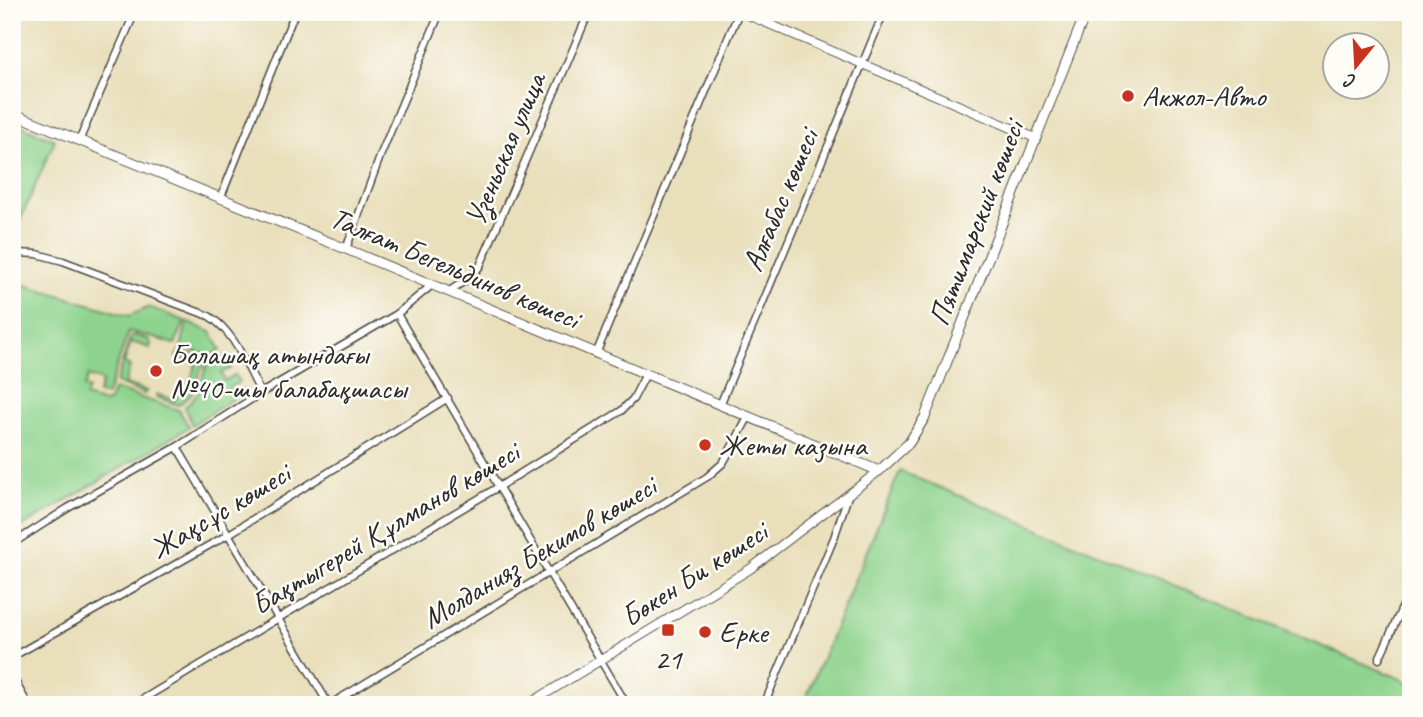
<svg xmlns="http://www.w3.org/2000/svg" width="1423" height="717" viewBox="0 0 1423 717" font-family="Caveat,sans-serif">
<rect width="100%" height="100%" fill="#fdfcf7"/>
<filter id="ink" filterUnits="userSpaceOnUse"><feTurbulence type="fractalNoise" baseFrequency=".0143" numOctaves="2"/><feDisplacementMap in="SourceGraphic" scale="14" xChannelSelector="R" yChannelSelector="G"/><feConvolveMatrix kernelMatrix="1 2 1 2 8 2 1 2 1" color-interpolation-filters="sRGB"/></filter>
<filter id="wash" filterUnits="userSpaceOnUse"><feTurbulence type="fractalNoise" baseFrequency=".00686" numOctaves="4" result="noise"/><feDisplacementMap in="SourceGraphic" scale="28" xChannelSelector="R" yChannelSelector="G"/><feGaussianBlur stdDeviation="1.57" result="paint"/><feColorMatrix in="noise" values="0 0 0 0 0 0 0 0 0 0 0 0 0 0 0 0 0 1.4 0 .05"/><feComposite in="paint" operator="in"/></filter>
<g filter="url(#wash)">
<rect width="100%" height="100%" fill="#e9dfbb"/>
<g fill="#8ed38d" stroke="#5c7f5c" stroke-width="2">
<polygon points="12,122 55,140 12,239"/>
<polygon points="12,274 15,282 129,316 149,307 185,321 175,344 129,331 107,395 98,394 102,381 88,376 84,387 88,389 85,397 105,403 109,401 114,389 179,410 189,427 12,533"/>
<polygon points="187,322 211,332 221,350 214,354 218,361 225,357 231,368 221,373 225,381 235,375 239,382 229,388 233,395 243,389 245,391 192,425 185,407 198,393 209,356 181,347"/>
<polygon points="134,335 149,340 151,343 150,348 131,342 124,363 130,366 125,384 147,391 144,394 116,383 131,336"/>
<polygon points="179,351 202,357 204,361 193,392 179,405 156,397 156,394 175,400 180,384 188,387 196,364 176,357"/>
<polygon points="900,471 1411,683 1411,705 803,705"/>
</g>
</g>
<g filter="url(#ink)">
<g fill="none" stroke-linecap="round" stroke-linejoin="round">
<defs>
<g id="minor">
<polyline points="79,141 135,12"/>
<polyline points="221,197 295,12"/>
<polyline points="346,249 381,154 440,12"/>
<path d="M16,253L37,254L63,261L209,316C236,333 246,366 261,393"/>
<polyline points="448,292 472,276 480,266 589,12"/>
<polyline points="397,314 627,705"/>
<polyline points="596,354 739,12"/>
<polyline points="720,405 884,12"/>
<polyline points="177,447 329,705"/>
<polyline points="12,544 68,508 177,447 261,393 397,314 432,285"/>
<polyline points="12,657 229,534 448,398"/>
<polyline points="1379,659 1411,588"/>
<polyline points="12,676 28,705"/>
<polyline points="133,705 500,486 621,411 633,399 646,374"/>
<polyline points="329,705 707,477 723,463 749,416"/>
<polyline points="764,705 834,538 848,496"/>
</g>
<g id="tertiary">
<polyline points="741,12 1035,138"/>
<polyline points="527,705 750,569 879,471"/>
</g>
<polyline id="secondary" points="12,113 346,249 879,471 909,443 925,417 1086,12"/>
</defs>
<use href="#minor" stroke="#484641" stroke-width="9"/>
<use href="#tertiary" stroke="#484641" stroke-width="10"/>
<use href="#secondary" stroke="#484641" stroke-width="11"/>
<use href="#minor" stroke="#fff" stroke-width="6"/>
<use href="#tertiary" stroke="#fff" stroke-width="8"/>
<use href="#secondary" stroke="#fff" stroke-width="9"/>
</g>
</g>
<g fill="#c8321e" stroke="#fdfcf7" stroke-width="2.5">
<circle cx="1128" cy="96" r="7"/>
<circle cx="156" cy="371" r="7"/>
<circle cx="705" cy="445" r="7"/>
<rect x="661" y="623" width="14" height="14" rx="3.5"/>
<circle cx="705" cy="632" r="7"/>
</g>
<g text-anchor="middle" stroke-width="5" stroke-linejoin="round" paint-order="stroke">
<g font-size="30" fill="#2b2b2b" stroke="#fdfcf7" text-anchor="start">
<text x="1142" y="106">Акжол-Авто</text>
<text x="170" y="364">Болашақ атындағы<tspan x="170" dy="34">№40-шы балабақшасы</tspan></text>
<text x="719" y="455">Жеты казына</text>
<text x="719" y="642">Ерке</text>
<text x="668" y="669" text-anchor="middle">21</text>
</g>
<g font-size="30" fill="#2b2b2b" stroke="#fdfcf7">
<text transform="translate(505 149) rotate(-67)" y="10">Узеньская улица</text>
<text transform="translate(780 200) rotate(-67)" y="10">Алғабас көшесі</text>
<text transform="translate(976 223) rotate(-69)" y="10">Пятимарский көшесі</text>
<text transform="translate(455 268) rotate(23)" y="10">Талғат Бегельдинов көшесі</text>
<text transform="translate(220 511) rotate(-31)" y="10">Жақсұс көшесі</text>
<text transform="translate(385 528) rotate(-31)" y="10">Бақтыгерей Құлманов көшесі</text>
<text transform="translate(539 552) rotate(-31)" y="10">Молданияз Бекимов көшесі</text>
<text transform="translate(694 574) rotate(-33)" y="10">Бөкен Би көшесі</text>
</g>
</g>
<rect width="1423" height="717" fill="none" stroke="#fdfcf7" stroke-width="42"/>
<g transform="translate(1356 66) rotate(198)"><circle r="33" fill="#fdfcf7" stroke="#a9a8a5" stroke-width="2"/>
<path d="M0-5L12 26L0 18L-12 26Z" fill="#c8321e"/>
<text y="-10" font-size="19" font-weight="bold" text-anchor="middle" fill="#2b2b2b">С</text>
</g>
</svg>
